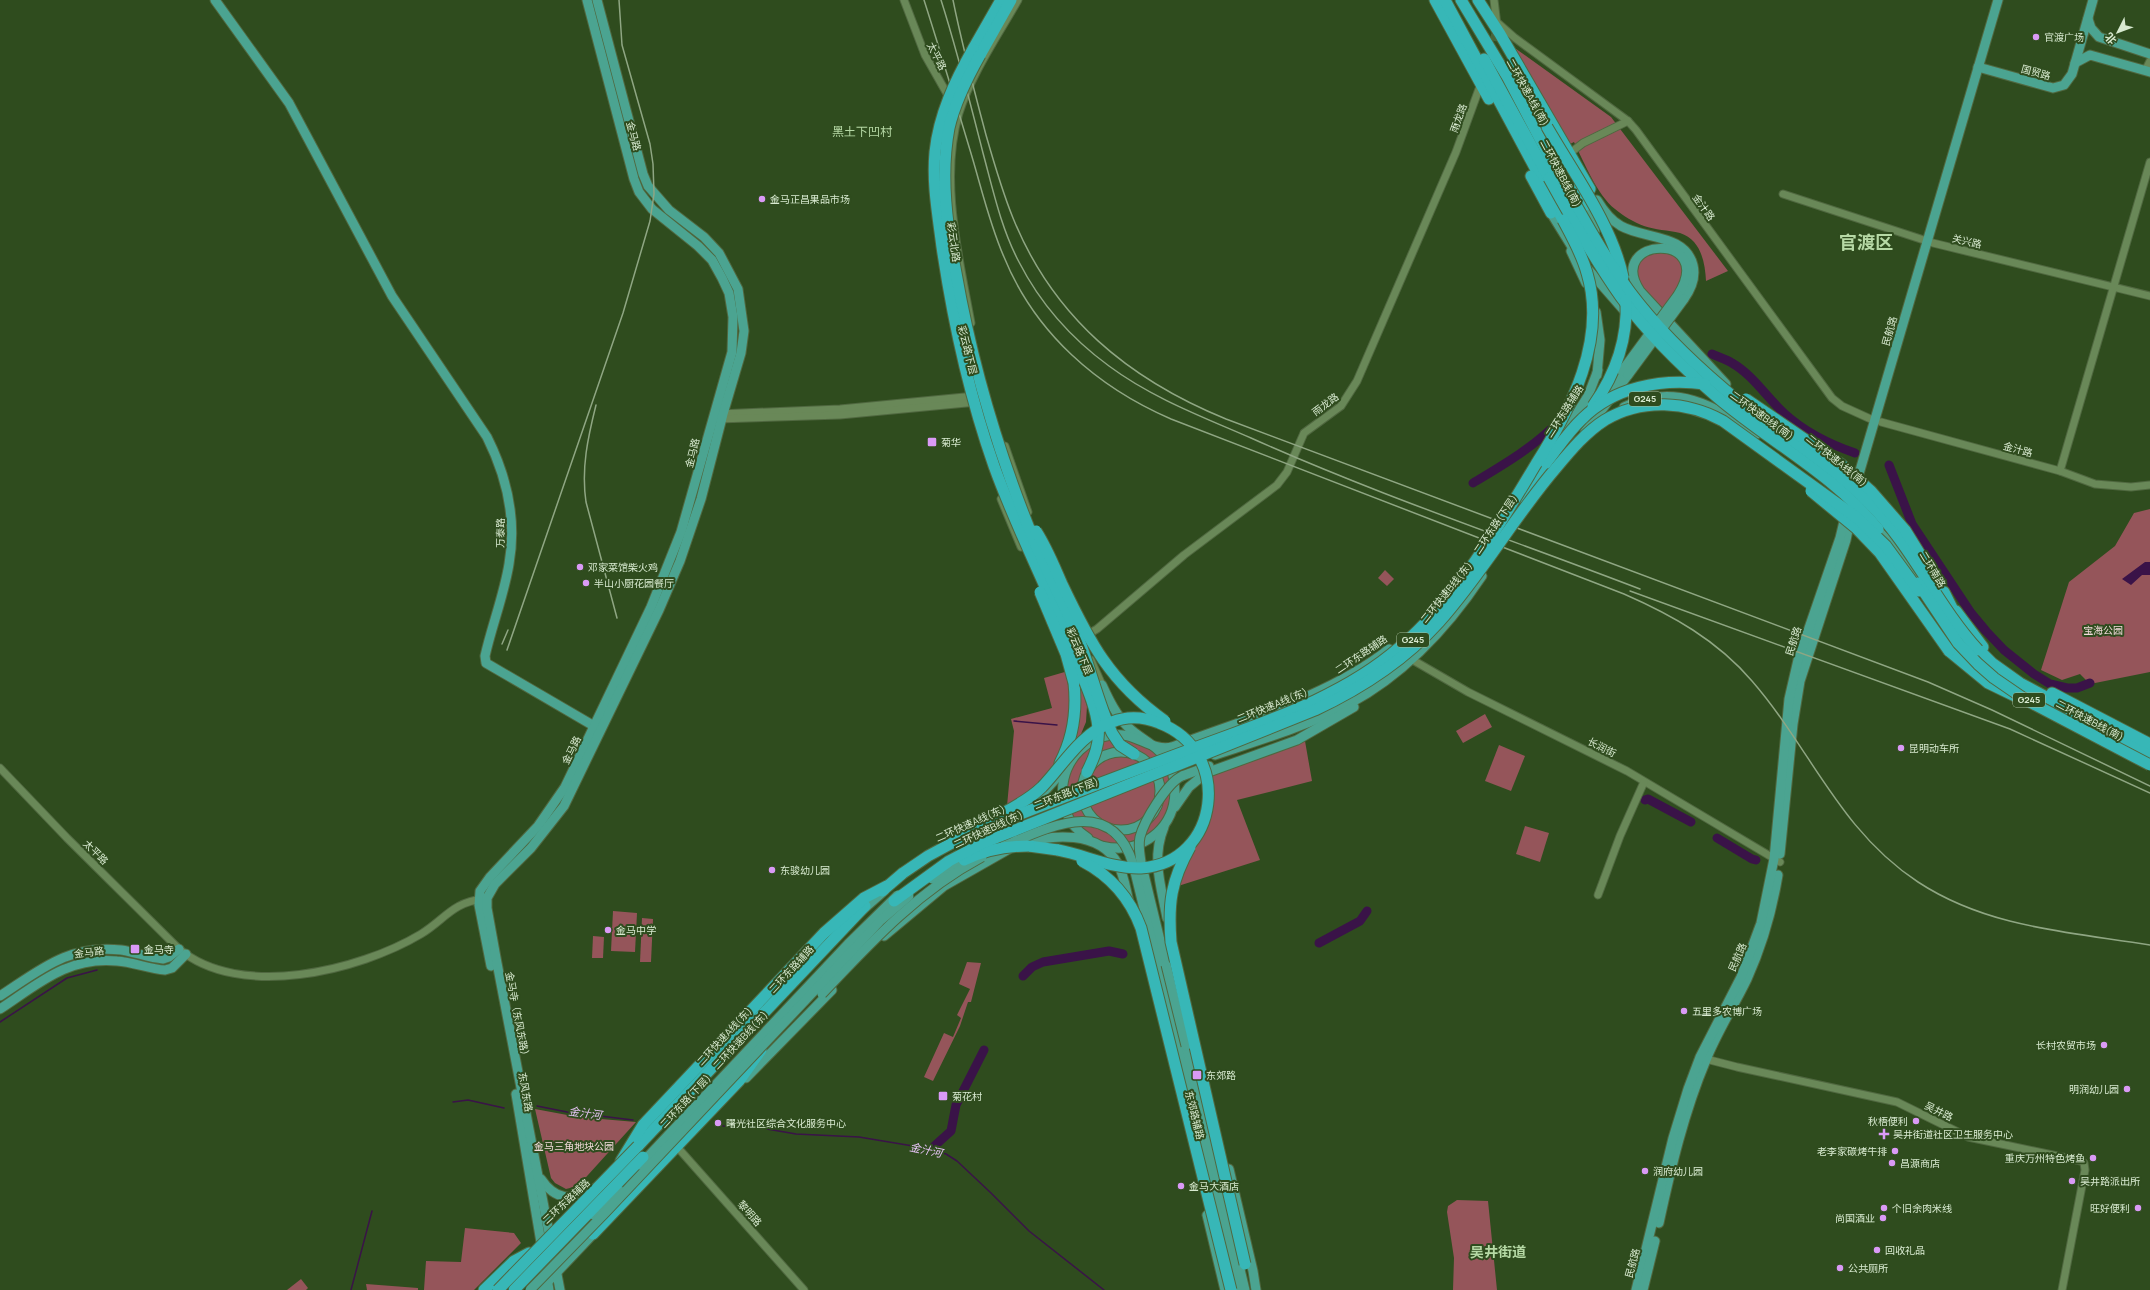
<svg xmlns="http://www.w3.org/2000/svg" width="2150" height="1290" viewBox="0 0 2150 1290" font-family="Manrope,'Noto Sans SC',sans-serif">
<rect width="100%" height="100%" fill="#2f4c1e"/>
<g fill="#95555a">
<path d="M1512,46L1611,117L1728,271L1706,281C1705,262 1701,240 1680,233C1668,230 1655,230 1644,226C1634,222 1623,216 1615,209C1597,195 1584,162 1574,142L1568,145Z"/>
<path d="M1665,251C1669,254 1676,256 1679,260C1690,276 1673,296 1663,308L1644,291L1637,276L1639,263L1644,256Z"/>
<polygon points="2150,509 2150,672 2090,684 2080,674 2062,680 2041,670 2069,582 2115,546 2134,513"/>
<polygon points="1385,570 1394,579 1387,586 1378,578"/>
<polygon points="1075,669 1087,706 1086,722 1076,746 1054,778 1007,806 1014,731 1011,719 1052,708 1044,678"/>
<polygon points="1485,714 1492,727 1463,743 1456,731"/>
<circle cx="1119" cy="792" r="53"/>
<polygon points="1305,741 1312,781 1237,800 1260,860 1175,887 1209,809 1212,776"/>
<polygon points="1499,745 1525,756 1511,791 1485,781"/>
<polygon points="1525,826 1549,833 1540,862 1516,854"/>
<polygon points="613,911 637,913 635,952 611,951"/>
<polygon points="642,918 653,919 651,962 640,962"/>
<polygon points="593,936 604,937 603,958 592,958"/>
<polygon points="967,962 981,963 971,1002 968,1002 960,1026 933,1081 924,1077 944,1033 953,1037 961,1018 957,1015 970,989 959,984"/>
<polygon points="535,1109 578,1117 636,1122 578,1186 566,1189 555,1183 551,1178"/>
<polygon points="1457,1200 1488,1201 1497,1290 1453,1290 1454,1258 1447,1212 1448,1206"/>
<polygon points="465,1228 514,1233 521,1243 474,1290 424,1290 426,1261 461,1262"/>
<polygon points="301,1279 308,1288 306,1290 287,1290"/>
<polygon points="366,1284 418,1288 418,1290 367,1290"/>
</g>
<polygon fill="#3a1348" points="2145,562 2150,562 2150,575 2142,575 2131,585 2122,579"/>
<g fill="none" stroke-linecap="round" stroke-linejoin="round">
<g stroke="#3a1348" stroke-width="1.5">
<polyline points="1014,721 1057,725"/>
<polyline points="0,1022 67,978 97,970"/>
<polyline points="453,1102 468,1100 504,1108"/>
<polyline points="537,1106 567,1112 633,1120"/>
<polyline points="723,1126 767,1129 796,1134 859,1137 931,1149 946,1154 957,1161 991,1193 1029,1231 1104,1290"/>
<polyline points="351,1290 372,1211"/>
</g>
<g stroke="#3a1348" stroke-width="9">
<path d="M1712,354C1718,357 1726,359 1732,363C1753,375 1767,398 1785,414C1806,433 1829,444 1855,453"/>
<polyline points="1889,465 1912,524 1971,613 1986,631 2004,650 2034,674 2050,684 2067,688 2077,688 2090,683"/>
<path d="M1473,483C1503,465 1534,447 1558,422"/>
<polyline points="1645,800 1648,799 1691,822"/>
<polyline points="1717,838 1752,859 1756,860"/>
<polyline points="1319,943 1360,921 1367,911"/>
<polyline points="1023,976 1032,967 1043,962 1109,951 1123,954"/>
<polyline points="931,1149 951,1131 956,1105 984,1050"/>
</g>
<polyline stroke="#486439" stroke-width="7" stroke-dasharray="7 3.5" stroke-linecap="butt" points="1491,51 1496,28"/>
<defs>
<g id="minor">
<polyline points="904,0 925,55 950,99"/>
<polyline points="1494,0 1497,25"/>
<polyline points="1498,23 1515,38 1628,121 1636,130 1832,398 1842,406 1875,421"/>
<polyline points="2150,61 2147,67 2150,71"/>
<polyline points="1574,150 1583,143 1628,121"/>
<polyline points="1783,194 1933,243 2150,296"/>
<path d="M971,323C959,257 939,179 959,113C972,73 997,37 1018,0"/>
<polyline points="718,414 840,409 975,396"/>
<polyline points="718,419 840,415 977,402"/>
<polyline points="1881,422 2060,471 2095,484 2131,487 2150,485"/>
<polyline points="1005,446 1028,512"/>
<polyline points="2060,471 2150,162"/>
<polyline points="1001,499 1021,547"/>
<polyline points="1085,636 1097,629 1184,555 1277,485 1287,472 1304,433 1341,406 1357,381 1456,152 1479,89"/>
<polyline points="1411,659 1468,692 1627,771 1780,862"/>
<polyline points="1091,660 1102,685"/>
<path d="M0,768L67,838L179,949C240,1000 359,971 421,934C444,920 453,902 483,899"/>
<polyline points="1598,895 1620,836 1644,782"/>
<polyline points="1702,1058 1737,1067 1897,1102 1968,1137 2081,1161 2084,1163 2085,1170 2062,1290"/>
<polyline points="679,1149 804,1290"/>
</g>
<g id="major">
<path d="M215,0L289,103L392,296L487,437C507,477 517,519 509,564C504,595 492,625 485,656L486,663L594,726"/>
<polyline points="2088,19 2091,28 2099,37 2150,54"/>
<polyline points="2075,63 2090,55 2150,72"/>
<polyline points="1978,67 2053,88 2064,85 2072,74 2093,0"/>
<path d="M1597,200C1603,210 1610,220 1621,226C1644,239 1685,234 1693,265C1696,277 1691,289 1684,299"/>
<polyline points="1586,205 1595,231"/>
<polyline points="1551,213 1577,255"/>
<polyline points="1571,251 1586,283"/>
<polyline points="1586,267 1628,315"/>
<path d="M1678,295C1718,231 1604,236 1640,291L1726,384"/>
<polyline points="1596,312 1600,340 1597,375"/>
<polyline points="1607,390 1622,371"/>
<path d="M1624,407C1675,382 1714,406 1757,434"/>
<polyline points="1567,429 1588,396 1598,370"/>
<polyline points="1585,432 1628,375"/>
<polyline points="1856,484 1998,0"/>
<polyline points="1874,526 1891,544 1920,584"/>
<path d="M1102,685C1109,700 1116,715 1128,727C1137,736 1150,742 1159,751C1181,774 1180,812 1157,833C1141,847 1122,851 1102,846"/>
<circle cx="1121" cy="791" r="39"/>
<path d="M1215,755C1260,740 1307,726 1349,704C1403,675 1448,627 1482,576"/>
<polyline points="1182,776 1209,766"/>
<polyline points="1041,795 1063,771"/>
<polyline points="1175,807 1189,787 1206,773 1297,740 1354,707"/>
<path d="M1164,827C1151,858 1161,886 1167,918"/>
<path d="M1088,838C1044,811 1060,742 1111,735C1135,731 1151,752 1172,747C1245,719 1326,698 1389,649"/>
<path d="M1021,844C1052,834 1099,830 1118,864C1124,875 1126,890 1129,902"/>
<polyline points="1780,854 1793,724 1800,681 1846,540 1850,520"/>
<polyline points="1141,862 1166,965 1173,968"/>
<polyline points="1133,864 1238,1290"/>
<polyline points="860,912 885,890"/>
<polyline points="884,936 944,886 1009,849"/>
<polyline points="491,966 479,905 480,891 490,877 538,826 565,787 651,607 681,532 732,352 733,317 729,293 722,278 712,260 698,246 652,209 639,192 634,179 587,0"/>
<path d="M0,996C40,970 69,944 121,950C135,952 149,958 163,959L169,957L179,949"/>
<path d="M0,1009C38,984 68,956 117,961C133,962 149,969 165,970L172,968L186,954"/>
<polyline points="1187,1039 1186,1046 1245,1290"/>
<polyline points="746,1078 832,990"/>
<polyline points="516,1094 549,1290"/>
<polyline points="1229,1169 1253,1271 1256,1290"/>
<path d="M541,1179C555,1200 571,1201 593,1189"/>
<polyline points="1207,1215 1225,1290"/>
<path d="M1659,1223C1671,1168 1684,1112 1706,1060C1717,1032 1734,1006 1747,979C1762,946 1772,911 1778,875"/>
<polyline points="540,1290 597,1230"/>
<polyline points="560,1290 497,963 487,908 487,898 495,884 531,848 564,806 659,610 680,561 701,499 723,414 741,353 744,331 738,289 719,253 704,237 669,210 648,186 643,174 597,0"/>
<polyline points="1636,1290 1673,1138 1688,1089 1700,1057 1741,977 1761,923 1774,859 1789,699 1798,660 1840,538 1846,513"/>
<polyline points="1643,1290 1655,1241"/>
</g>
<g id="highway">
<polyline points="1435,0 1489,99"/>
<polyline points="1445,0 1563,220"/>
<polyline points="1461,0 1508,78 1558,173"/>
<polyline points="1478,0 1500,34 1590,189"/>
<polyline points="973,49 1001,0"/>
<polyline points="980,55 1011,0"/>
<polyline points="1484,59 1549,178"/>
<polyline points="1531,176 1551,213"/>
<polyline points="1579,185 1586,205"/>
<polyline points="1520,497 1546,463"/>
<polyline points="1944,592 1958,620"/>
<polyline points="1956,611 1983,647"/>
<polyline points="1972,643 1992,663 2020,683 2150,753"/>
<polyline points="1949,651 1988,683 2021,699"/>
<polyline points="2052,693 2150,744"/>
<path d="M1060,763C1073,738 1077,711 1074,683"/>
<polyline points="1029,846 1058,850"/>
<polyline points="882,891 903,873"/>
<polyline points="638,1146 865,906"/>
<polyline points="621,1161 643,1125 824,933 864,898 887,886"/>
<polyline points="593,1234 739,1081 761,1050"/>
<polyline points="484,1290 514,1261 529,1253"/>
</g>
</defs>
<use href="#minor" stroke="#506840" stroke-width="9"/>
<use href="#major" stroke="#506840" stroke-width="11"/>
<use href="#highway" stroke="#506840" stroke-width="13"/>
<use href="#minor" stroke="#698858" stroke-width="7"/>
<use href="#major" stroke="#4ba491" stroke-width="9"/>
<use href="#highway" stroke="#37b7b7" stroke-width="11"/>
<g stroke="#8fa683" stroke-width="1.5">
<path d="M924,0C940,50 955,100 970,150C981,186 989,223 1004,257C1035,333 1097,387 1171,419L1624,594C1672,615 1717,640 1752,681C1811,749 1839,830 1918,882C1988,928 2070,932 2150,945"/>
<path d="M941,0C957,50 970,102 983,153C993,190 1001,228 1019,262C1040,303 1072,339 1109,366C1152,398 1203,417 1251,438C1378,495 1510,539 1640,589"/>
<path d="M953,0C962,45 974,90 986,135C994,163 1002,191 1013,218C1053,317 1128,379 1226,419L1928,682L1992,710L2150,786"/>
<path d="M596,405C588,437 581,468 586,502L617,618"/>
<polyline points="1630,591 2010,729 2150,793"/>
<polyline points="502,644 508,630"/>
<polyline points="507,650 623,313 650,221 654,194 653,164 650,144 622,45 619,0"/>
</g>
<defs>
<g id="major-bridge">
<polyline points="1622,371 1678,295"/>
<polyline points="1628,375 1684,299"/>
<path d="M1004,846C1051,826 1112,795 1133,864"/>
<path d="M1141,862C1140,854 1138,846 1140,837C1144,821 1167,783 1182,776"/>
<polyline points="932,879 969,857"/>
<polyline points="1166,965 1186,1046"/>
<path d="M822,994C871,942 918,891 982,857"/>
<polyline points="640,1165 848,944 898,895"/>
<polyline points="594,1215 619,1190"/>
<polyline points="530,1290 605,1213 848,955 881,920 909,896"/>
</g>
<g id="highway-bridge">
<path d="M973,49C955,81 939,114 935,152C932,184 938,215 942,247C953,321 969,395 994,466C1018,533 1052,596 1077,663C1085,683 1096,706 1098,728C1100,744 1094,758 1087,772"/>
<path d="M980,55C967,78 955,102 949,128C940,176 947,226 956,273C972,364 998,452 1033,538C1046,570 1062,600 1076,632C1090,665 1097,701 1112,733L1120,745L1134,754"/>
<path d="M1547,127C1574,174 1612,225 1623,277"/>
<path d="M1558,173C1581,214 1603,255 1630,292C1657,328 1690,360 1724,389C1771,429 1825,459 1869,503C1912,546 1937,605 1978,650"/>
<path d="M1549,178C1571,218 1594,259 1621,297C1648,334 1682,367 1717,397C1770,442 1833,474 1878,529"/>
<polyline points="1746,399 1841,464 1871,491 1905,530 1939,585"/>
<path d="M1593,406C1615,375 1628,339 1626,300"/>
<path d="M1546,463C1558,448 1568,432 1582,419C1614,387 1661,378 1705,384"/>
<polyline points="1811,491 1856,528 1880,553 1949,651"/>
<path d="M1036,531C1047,548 1054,566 1062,584C1090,643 1110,682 1165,721"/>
<polyline points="1918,583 1958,643 1978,664 1994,678 2026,700 2150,765"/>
<polyline points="1040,592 1066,654 1074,683"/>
<path d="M996,817C1012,808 1029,800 1042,787C1064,764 1080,734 1112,722C1127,716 1144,717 1159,723C1234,751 1220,863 1141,868C1112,869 1085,855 1058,850"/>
<path d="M1190,847C1171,881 1168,903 1171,942L1245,1264"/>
<path d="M964,860C985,850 1007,846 1029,846"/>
<path d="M1082,861C1111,876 1130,898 1141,928L1231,1290"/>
<path d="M903,873L928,856L965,836C1042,805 1119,776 1197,747C1267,721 1343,697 1400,647C1458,597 1497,529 1536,464C1571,409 1607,340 1587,273C1582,254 1572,237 1563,220"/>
<path d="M894,901L949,861L983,843L1315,710C1362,688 1404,661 1439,622C1482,574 1514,517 1556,468C1571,450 1586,432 1605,420C1642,398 1687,401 1723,421L1856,517L1886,546L1919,591"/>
<polyline points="498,1290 638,1146"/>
<polyline points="514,1290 643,1157"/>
</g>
</defs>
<use href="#major-bridge" stroke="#506840" stroke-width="11" stroke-linecap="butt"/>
<use href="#highway-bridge" stroke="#506840" stroke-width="13" stroke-linecap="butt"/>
<use href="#major-bridge" stroke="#4ba491" stroke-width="9"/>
<use href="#highway-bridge" stroke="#37b7b7" stroke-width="11"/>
</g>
<g fill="#da9af6" stroke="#2f4c1e" stroke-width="1.5">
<circle cx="2036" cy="37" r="4"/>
<circle cx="762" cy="199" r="4"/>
<rect x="927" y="437" width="10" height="10" rx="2"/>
<circle cx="580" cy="567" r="4"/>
<circle cx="586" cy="583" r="4"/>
<circle cx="1901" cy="748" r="4"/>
<circle cx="772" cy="870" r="4"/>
<circle cx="608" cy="930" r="4"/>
<rect x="130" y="944" width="10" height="10" rx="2"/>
<circle cx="1684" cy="1011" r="4"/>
<circle cx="2104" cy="1045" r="4"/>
<rect x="1192" y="1070" width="10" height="10" rx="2"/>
<circle cx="2127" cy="1089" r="4"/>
<rect x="938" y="1091" width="10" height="10" rx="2"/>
<circle cx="1916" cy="1121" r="4"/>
<circle cx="718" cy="1123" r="4"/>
<path d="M1882 1128h4v4h4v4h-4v4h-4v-4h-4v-4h4z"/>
<circle cx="1895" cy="1151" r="4"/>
<circle cx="2093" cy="1158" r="4"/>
<circle cx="1892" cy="1163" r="4"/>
<circle cx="1645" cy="1171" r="4"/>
<circle cx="2072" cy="1181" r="4"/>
<circle cx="1181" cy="1186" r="4"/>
<circle cx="1884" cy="1208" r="4"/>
<circle cx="2138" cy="1208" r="4"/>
<circle cx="1883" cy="1218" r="4"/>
<circle cx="1877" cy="1250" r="4"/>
<circle cx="1840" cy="1268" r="4"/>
</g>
<g text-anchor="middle" stroke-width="4" stroke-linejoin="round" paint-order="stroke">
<g fill="#2f4c1e" stroke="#a5bb9b" stroke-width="1">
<rect x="1629" y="392" width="32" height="14" rx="3"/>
<rect x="1397" y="633" width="32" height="14" rx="3"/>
<rect x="2013" y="693" width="32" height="14" rx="3"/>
</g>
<g font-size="9" font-weight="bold" fill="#d8ead0">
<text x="1645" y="402">G245</text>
<text x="1413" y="643">G245</text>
<text x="2029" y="703">G245</text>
</g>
<g font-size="10" fill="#d8ead0" stroke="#2f4c1e" text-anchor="start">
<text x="2044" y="41">官渡广场</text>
<text x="770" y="203">金马正昌果品市场</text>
<text x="941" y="446">菊华</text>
<text x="588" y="571">邓家菜馆柴火鸡</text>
<text x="594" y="587">半山小厨花园餐厅</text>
<text x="1909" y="752">昆明动车所</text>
<text x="780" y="874">东骏幼儿园</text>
<text x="616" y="934">金马中学</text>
<text x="144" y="953">金马寺</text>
<text x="1692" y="1015">五里多农博广场</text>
<text x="2096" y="1049" text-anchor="end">长村农贸市场</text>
<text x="1206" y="1079">东郊路</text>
<text x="2119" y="1093" text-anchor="end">明润幼儿园</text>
<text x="952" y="1100">菊花村</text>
<text x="1908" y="1125" text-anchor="end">秋梧便利</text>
<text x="726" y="1127">曙光社区综合文化服务中心</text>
<text x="1893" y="1138">吴井街道社区卫生服务中心</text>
<text x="1887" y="1155" text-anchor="end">老李家碳烤牛排</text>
<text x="2085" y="1162" text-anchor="end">重庆万州特色烤鱼</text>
<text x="1900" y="1167">昌源商店</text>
<text x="1653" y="1175">润府幼儿园</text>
<text x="2080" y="1185">吴井路派出所</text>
<text x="1189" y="1190">金马大酒店</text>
<text x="1892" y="1212">个旧余肉米线</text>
<text x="2130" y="1212" text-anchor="end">旺好便利</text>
<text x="1875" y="1222" text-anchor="end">尚国酒业</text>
<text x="1885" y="1254">回收礼品</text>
<text x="1848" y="1272">公共厕所</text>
</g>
<g font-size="10" fill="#d8ead0" stroke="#2f4c1e">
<text transform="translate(937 56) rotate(63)" y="4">太平路</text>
<text transform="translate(2036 72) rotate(15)" y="4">国贸路</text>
<text transform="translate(1528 92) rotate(61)" y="4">二环快速A线(南)</text>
<text transform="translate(1458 118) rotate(-70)" y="4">雨龙路</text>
<text transform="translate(634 136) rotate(75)" y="4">金马路</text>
<text transform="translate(1561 173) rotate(62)" y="4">二环快速B线(南)</text>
<text transform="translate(1704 207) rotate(54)" y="4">金汁路</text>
<text transform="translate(1967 241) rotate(13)" y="4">关兴路</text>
<text transform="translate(954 242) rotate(82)" y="4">彩云北路</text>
<text transform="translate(1889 331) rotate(-74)" y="4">民航路</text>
<text transform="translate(968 350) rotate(76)" y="4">彩云路下层</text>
<text transform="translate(1325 404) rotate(-37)" y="4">雨龙路</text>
<text transform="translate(1564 411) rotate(-57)" y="4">二环东路辅路</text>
<text transform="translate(1762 415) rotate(36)" y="4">二环快速B线(南)</text>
<text transform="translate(2018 449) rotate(15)" y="4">金汁路</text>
<text transform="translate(692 453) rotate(-76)" y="4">金马路</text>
<text transform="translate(1837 460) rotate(39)" y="4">二环快速A线(南)</text>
<text transform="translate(1495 524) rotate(-56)" y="4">二环东路(下层)</text>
<text transform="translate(500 533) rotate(-89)" y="4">万泰路</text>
<text transform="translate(1933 569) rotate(59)" y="4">二环南路</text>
<text transform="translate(1446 592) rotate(-51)" y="4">二环快速B线(东)</text>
<text transform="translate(1793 641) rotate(-72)" y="4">民航路</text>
<text transform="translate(1080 651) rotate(67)" y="4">彩云路下层</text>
<text transform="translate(1361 654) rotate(-34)" y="4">二环东路辅路</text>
<text transform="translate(1272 705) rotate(-22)" y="4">二环快速A线(东)</text>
<text transform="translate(2090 720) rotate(28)" y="4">二环快速B线(南)</text>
<text transform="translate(1602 747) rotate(27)" y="4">长润街</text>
<text transform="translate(571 750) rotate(-64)" y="4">金马路</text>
<text transform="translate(1066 793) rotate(-22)" y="4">二环东路(下层)</text>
<text transform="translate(970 823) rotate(-24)" y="4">二环快速A线(东)</text>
<text transform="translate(988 829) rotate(-25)" y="4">二环快速B线(东)</text>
<text transform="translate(96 852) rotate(45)" y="4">太平路</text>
<text transform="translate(89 952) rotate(-7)" y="4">金马路</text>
<text transform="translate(1737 957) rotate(-67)" y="4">民航路</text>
<text transform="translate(791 969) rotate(-47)" y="4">二环东路辅路</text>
<text transform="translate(518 1016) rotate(79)" y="4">金马寺（东风东路）</text>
<text transform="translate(724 1036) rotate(-47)" y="4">二环快速A线(东)</text>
<text transform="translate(740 1040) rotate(-47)" y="4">二环快速B线(东)</text>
<text transform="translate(526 1092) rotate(80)" y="4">东风东路</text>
<text transform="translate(685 1101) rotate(-47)" y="4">二环东路(下层)</text>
<text transform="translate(1939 1111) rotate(26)" y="4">吴井路</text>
<text transform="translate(1195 1115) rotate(76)" y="4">东郊路辅路</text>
<text transform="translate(566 1201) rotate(-43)" y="4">二环东路辅路</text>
<text transform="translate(750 1213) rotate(48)" y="4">黎明路</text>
<text transform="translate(1632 1263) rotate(-75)" y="4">民航路</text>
</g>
<g font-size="10" fill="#f2dadb" stroke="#2f4c1e">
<text x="2103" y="634">宝海公园</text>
<text x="574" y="1150">金马三角地块公园</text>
</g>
<g font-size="11" font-style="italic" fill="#e7c4f7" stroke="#2f4c1e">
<text transform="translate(585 1113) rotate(8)" y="4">金汁河</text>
<text transform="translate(926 1150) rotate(12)" y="4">金汁河</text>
</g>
<g font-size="12" fill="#b6d9a5" stroke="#2f4c1e">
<text x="862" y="136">黑土下凹村</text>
</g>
<g font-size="14" font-weight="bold" fill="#b6d9a5" stroke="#2f4c1e">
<text x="1498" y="1257">吴井街道</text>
</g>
<g font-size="18" font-weight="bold" fill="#b6d9a5" stroke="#2f4c1e">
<text x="1866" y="249">官渡区</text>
</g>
</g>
<g transform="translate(2118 32) rotate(228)" stroke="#2f4c1e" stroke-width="3" paint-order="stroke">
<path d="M0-3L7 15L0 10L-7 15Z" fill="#d8ead0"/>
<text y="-6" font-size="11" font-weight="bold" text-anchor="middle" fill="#d8ead0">北</text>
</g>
</svg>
